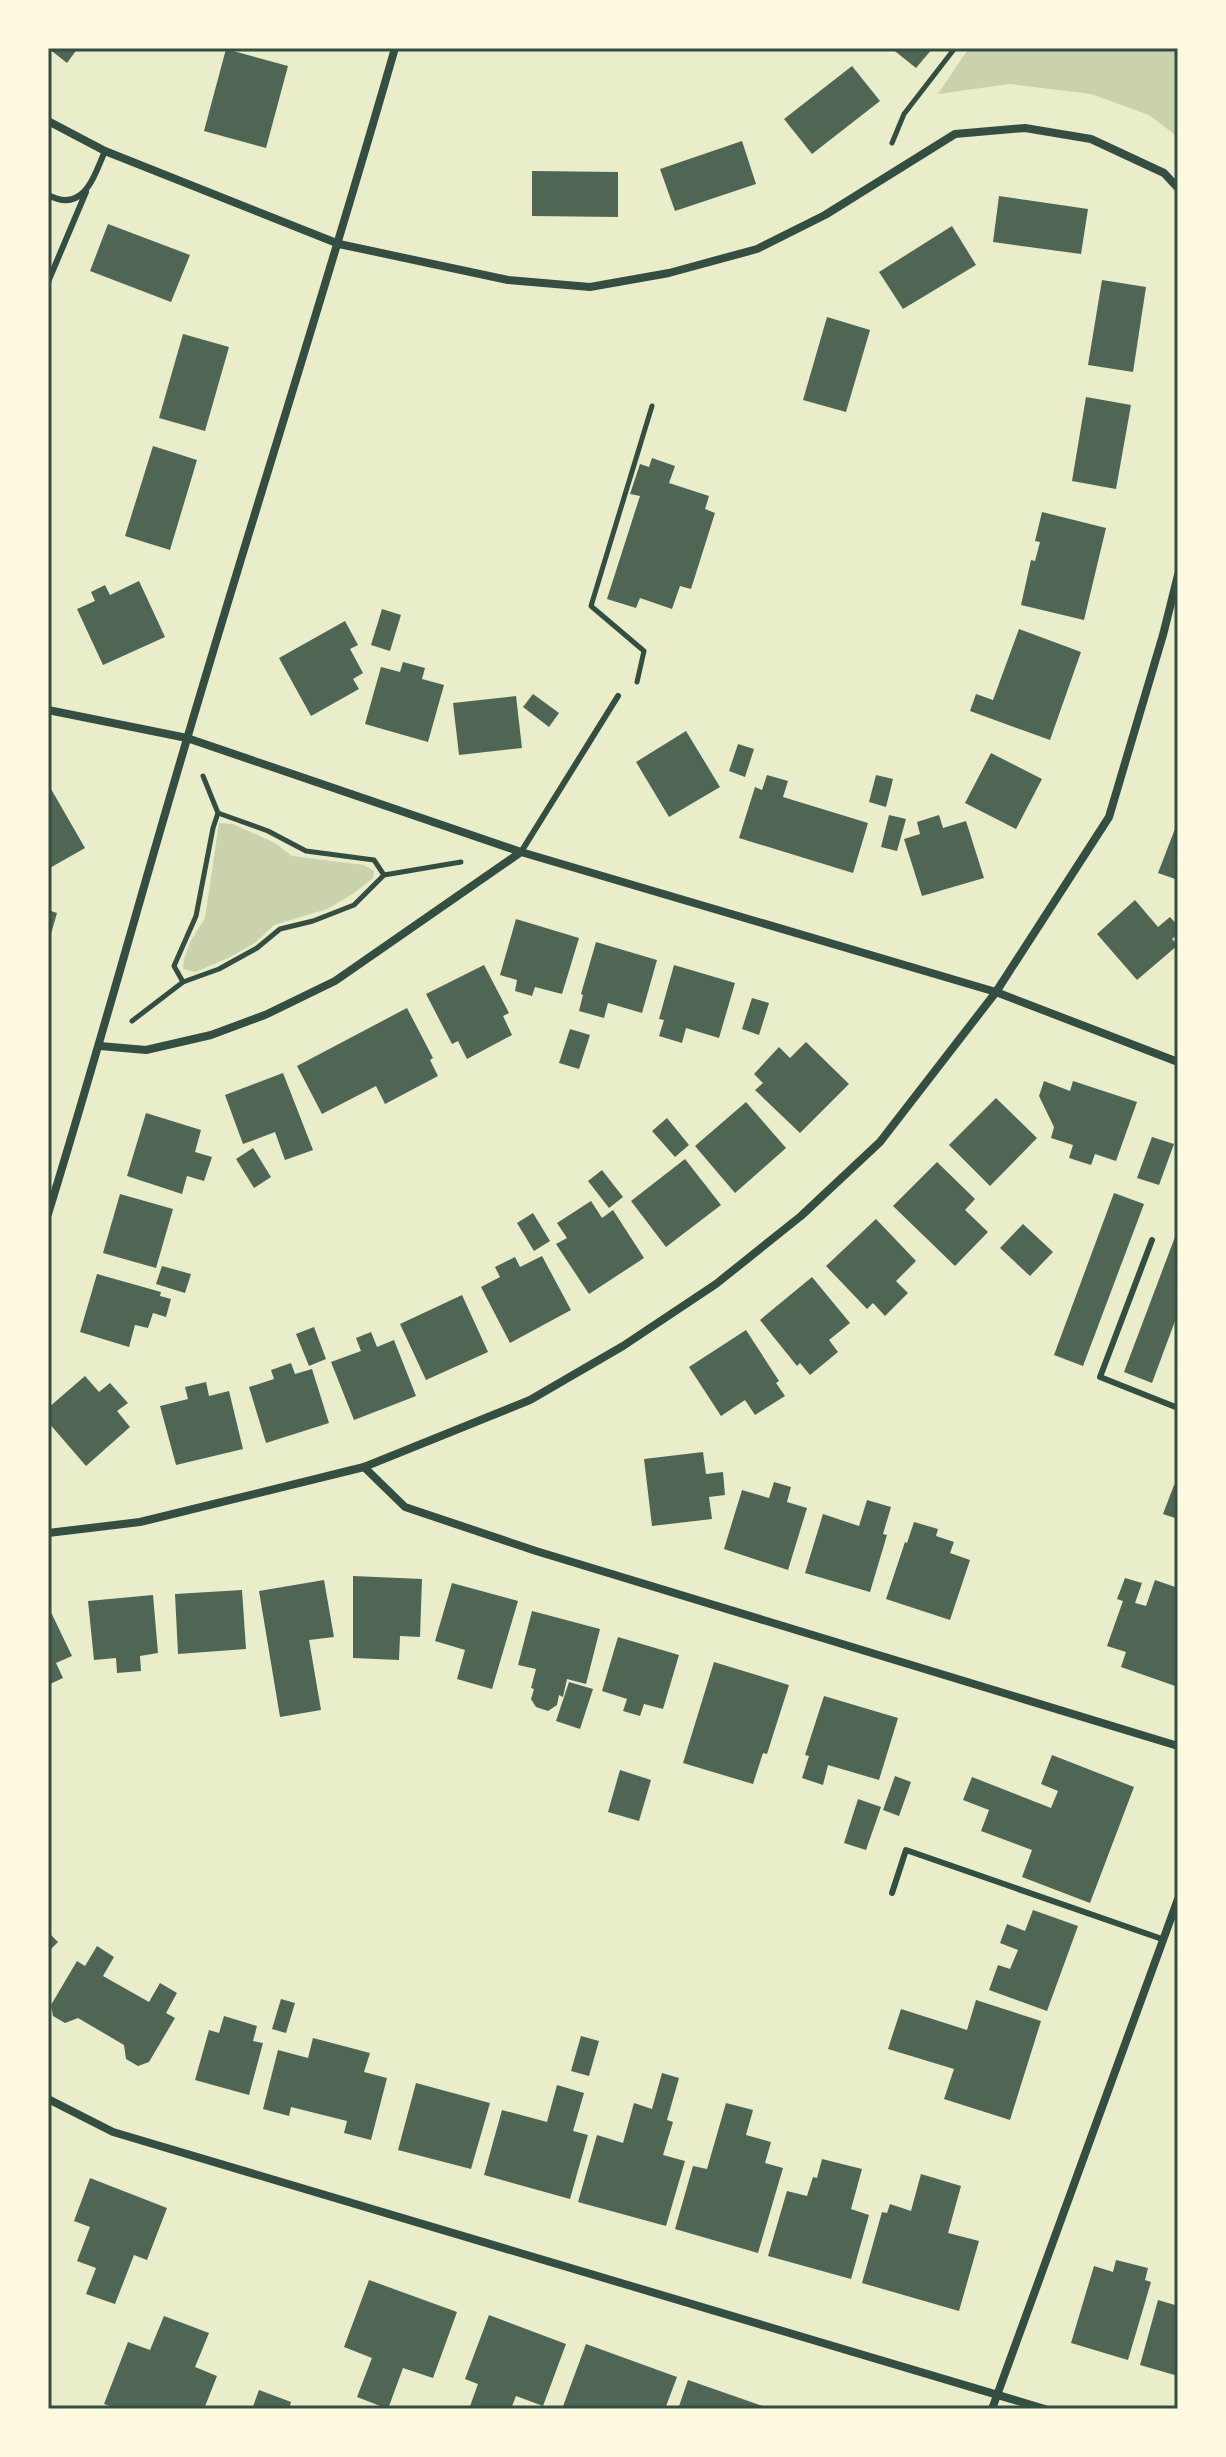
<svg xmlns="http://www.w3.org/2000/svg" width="1226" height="2457" viewBox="0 0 1226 2457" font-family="Raleway,sans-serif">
<rect width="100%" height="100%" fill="#e9edc9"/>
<g fill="#cad2ad">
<polygon points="969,48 1178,48 1178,137 1149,115 1091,94 1009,84 938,94"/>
<polygon points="219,823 233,824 275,843 292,856 364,865 374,871 373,878 354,893 327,909 274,925 255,943 228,958 195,972 183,969 184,959 191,940 205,918"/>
</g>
<g fill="#4f6655">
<polygon points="48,48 78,48 67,63"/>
<polygon points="891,48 933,48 916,68"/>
<polygon points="226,49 288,66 266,148 204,131"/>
<polygon points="852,66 880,101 812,154 784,119"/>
<polygon points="742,141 756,184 675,211 660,169"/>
<polygon points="532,171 618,172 618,217 532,216"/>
<polygon points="999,196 1088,209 1081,254 993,242"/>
<polygon points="108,224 190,255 171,302 90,271"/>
<polygon points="952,226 976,265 903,309 879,272"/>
<polygon points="1102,280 1146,287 1133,372 1088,365"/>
<polygon points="827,317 870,330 846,412 803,400"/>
<polygon points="183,334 229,347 205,431 159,418"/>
<polygon points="1086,397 1131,405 1116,489 1072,481"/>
<polygon points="153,446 197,460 170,550 125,536"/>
<polygon points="652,458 675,466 669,483 709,496 705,509 715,513 691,589 680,586 672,609 640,598 636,608 607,599 640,496 630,494 640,464 649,467"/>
<polygon points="1042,512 1106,528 1084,620 1021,605 1031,560 1035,561 1040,542 1035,541"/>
<polygon points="139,581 165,637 103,665 77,609 95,601 91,592 105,585 110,595"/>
<polygon points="382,609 401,615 390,651 371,645"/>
<polygon points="345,621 358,645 350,649 363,673 353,679 359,689 311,716 279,658"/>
<polygon points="1019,629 1081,652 1050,740 970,711 976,694 993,700"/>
<polygon points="403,662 425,668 422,679 444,685 428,742 365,724 381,667 400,672"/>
<polygon points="533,694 559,713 549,727 523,707"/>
<polygon points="516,696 522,748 459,755 453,703"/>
<polygon points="686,731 720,787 669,817 636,762"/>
<polygon points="738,744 754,749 745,777 729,771"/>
<polygon points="991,753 1042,779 1016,829 965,803"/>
<polygon points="767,775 788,781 783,797 868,823 853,873 739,838 755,787 762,790"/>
<polygon points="876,775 893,779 886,807 869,802"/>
<polygon points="51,789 85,848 48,869 48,791"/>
<polygon points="889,815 906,819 897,851 881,847"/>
<polygon points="939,815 943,828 966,821 984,878 922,896 904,839 920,834 917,822"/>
<polygon points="1178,821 1178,880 1158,873"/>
<polygon points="1135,900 1158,927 1170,917 1178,926 1178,934 1172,939 1178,945 1137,980 1097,934"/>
<polygon points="48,910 57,913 49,941 48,941"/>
<polygon points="516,919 579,938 562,994 535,987 532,996 515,991 517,980 500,975"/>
<polygon points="596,942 657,960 642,1013 608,1003 604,1018 579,1011 583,995 581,994"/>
<polygon points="484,965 509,1013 503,1016 512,1035 467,1059 458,1041 452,1044 426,994"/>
<polygon points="674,965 735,983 719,1038 686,1028 682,1043 659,1036 664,1020 659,1019"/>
<polygon points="752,998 769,1003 759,1035 742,1029"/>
<polygon points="407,1008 433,1058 430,1060 438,1076 385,1104 376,1086 322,1114 297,1066"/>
<polygon points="570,1029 590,1035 579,1069 559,1063"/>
<polygon points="806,1042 849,1084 800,1133 755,1090 763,1083 754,1074 779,1047 790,1058"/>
<polygon points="283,1073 313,1150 285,1160 275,1132 243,1144 225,1095"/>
<polygon points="1044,1081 1070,1091 1073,1081 1137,1102 1116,1161 1095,1154 1091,1165 1069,1158 1073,1145 1051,1138 1054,1127 1039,1096"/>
<polygon points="996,1098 1037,1138 990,1186 949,1145"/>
<polygon points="746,1102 786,1148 735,1193 695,1146"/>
<polygon points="146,1113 201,1130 195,1152 212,1157 204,1181 187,1176 182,1194 127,1176"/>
<polygon points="667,1118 689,1145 675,1157 652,1131"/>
<polygon points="1152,1137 1174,1144 1159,1185 1137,1178"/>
<polygon points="253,1148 271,1177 254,1188 236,1159"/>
<polygon points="685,1159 721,1205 666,1247 631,1201"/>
<polygon points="937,1162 975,1199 965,1210 988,1232 955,1266 893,1206"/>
<polygon points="602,1170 623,1197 609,1208 588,1181"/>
<polygon points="1114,1193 1144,1204 1083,1366 1054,1355"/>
<polygon points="120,1194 173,1209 156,1268 103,1253"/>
<polygon points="591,1201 602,1218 613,1210 644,1258 589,1294 556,1244 567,1238 557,1223"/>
<polygon points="533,1213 550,1241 534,1251 517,1223"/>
<polygon points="876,1219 916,1261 896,1281 908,1293 885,1316 873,1303 867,1309 826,1266"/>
<polygon points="1023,1224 1053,1252 1030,1276 1000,1248"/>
<polygon points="1178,1229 1178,1313 1152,1383 1124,1372"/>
<polygon points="542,1256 571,1310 510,1343 481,1287 500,1277 495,1267 515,1257 520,1267"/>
<polygon points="162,1266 191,1274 185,1293 156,1284"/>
<polygon points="97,1274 161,1292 160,1296 171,1299 166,1317 153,1313 148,1328 135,1325 129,1347 80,1332"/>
<polygon points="812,1277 850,1323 829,1340 838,1352 810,1375 800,1363 797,1366 760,1320"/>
<polygon points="462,1295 488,1352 426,1380 400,1324"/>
<polygon points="314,1327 326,1359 309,1366 296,1334"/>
<polygon points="746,1330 779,1381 776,1383 785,1396 755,1415 745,1400 721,1416 689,1367"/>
<polygon points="371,1332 377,1347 394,1340 416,1396 354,1420 331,1362 361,1351 356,1338"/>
<polygon points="291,1363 295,1374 312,1369 329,1423 266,1443 249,1387 274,1379 271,1370"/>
<polygon points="85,1376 99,1392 110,1383 128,1403 117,1411 130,1427 86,1466 48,1422 48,1408"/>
<polygon points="206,1382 209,1396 229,1391 243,1449 176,1465 160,1406 188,1399 185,1387"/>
<polygon points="703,1452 706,1474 723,1472 725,1495 709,1497 712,1519 652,1526 644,1459"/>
<polygon points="774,1482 791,1487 787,1502 807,1508 788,1570 724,1549 742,1490 769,1498"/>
<polygon points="1174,1485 1178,1487 1178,1519 1163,1514"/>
<polygon points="867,1500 891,1507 883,1534 887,1535 870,1592 805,1573 823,1514 859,1526"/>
<polygon points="914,1522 938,1529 936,1536 954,1542 950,1553 970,1560 950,1620 886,1599 905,1542 907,1543"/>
<polygon points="353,1576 422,1579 420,1637 400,1636 399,1660 353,1658"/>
<polygon points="1125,1578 1142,1583 1135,1603 1146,1606 1155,1580 1178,1588 1178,1687 1121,1667 1126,1652 1107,1646 1123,1601 1117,1599"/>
<polygon points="324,1580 334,1637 309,1640 321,1710 280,1717 259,1591"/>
<polygon points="452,1583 518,1601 492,1689 457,1679 465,1650 435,1641"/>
<polygon points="242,1590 246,1649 178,1654 175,1594"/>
<polygon points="153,1595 158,1653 140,1656 141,1671 117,1673 116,1658 94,1660 88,1601"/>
<polygon points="48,1606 72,1656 56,1663 63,1678 48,1685"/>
<polygon points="532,1611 600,1629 586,1684 567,1679 563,1697 559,1695 557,1705 548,1711 536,1707 531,1699 534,1689 531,1688 536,1669 518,1665"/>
<polygon points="618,1637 679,1655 663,1709 644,1704 640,1716 623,1711 627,1699 602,1691"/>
<polygon points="714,1662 789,1685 767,1754 763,1753 753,1784 683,1763"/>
<polygon points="569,1682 593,1689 580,1729 556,1721"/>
<polygon points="824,1696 898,1718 879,1780 828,1765 823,1785 802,1778 809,1756 805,1755"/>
<polygon points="1052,1755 1134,1787 1090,1903 1022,1877 1032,1850 981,1831 989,1810 963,1800 972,1777 1051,1808 1058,1791 1041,1784"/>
<polygon points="620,1770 651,1780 639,1821 608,1812"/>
<polygon points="895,1776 911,1782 899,1816 883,1810"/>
<polygon points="858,1799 881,1807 866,1850 844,1843"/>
<polygon points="1033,1910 1078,1926 1047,2011 989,1990 998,1965 1010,1969 1018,1950 1000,1943 1007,1924 1025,1931"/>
<polygon points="48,1932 58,1942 48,1952"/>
<polygon points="97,1946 114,1957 103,1976 149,2002 160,1983 177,1993 166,2013 175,2018 149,2062 138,2066 126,2059 124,2045 78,2018 65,2023 53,2016 51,2005 77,1961 85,1966"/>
<polygon points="281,1999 295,2003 286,2033 272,2029"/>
<polygon points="976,2000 1041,2021 1010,2120 944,2099 954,2069 888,2049 901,2009 967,2030"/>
<polygon points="224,2016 257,2026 253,2041 263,2043 249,2095 195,2080 209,2030 219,2033"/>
<polygon points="581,2036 599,2041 589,2076 571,2071"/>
<polygon points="313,2038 370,2053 364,2072 387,2078 371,2140 344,2133 347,2121 291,2107 289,2116 263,2109 278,2050 308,2058"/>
<polygon points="662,2073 679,2078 667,2120 673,2122 663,2155 685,2161 666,2226 578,2202 597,2135 623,2143 634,2103 652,2109"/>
<polygon points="416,2083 490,2103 471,2169 398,2150"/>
<polygon points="557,2085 584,2093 573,2131 588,2135 570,2199 484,2175 502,2110 547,2122"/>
<polygon points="726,2103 753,2110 746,2135 771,2142 765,2163 783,2168 758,2253 675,2229 693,2166 707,2169"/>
<polygon points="822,2159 862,2169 851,2209 869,2215 851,2279 768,2256 787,2191 807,2196 813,2177 817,2178"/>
<polygon points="921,2174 961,2186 948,2233 979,2241 959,2311 862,2283 882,2212 887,2213 890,2204 911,2211"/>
<polygon points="90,2178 167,2208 147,2260 134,2255 115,2304 86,2294 96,2268 77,2261 90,2227 74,2221"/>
<polygon points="1116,2260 1148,2268 1145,2280 1151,2282 1128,2360 1071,2343 1094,2266 1113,2272"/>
<polygon points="369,2280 457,2312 433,2378 403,2368 388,2409 357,2397 372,2358 344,2347"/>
<polygon points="1178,2296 1178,2376 1140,2365 1158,2300 1175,2305"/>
<polygon points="489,2315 566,2344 543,2406 516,2396 511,2409 469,2409 478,2384 465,2379"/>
<polygon points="164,2316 209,2333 195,2367 217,2376 204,2409 118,2409 104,2404 128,2342 150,2350"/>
<polygon points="586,2344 677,2377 665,2409 562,2409"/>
<polygon points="688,2380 771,2409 678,2409"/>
<polygon points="259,2390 291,2402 289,2409 252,2409"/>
</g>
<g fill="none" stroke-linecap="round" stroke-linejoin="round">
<g stroke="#344e41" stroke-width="5">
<polyline points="892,143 904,114 955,48"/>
<polyline points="637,682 644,651 591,606 652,406"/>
<polyline points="218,813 268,831 306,851 374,860 384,875"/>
<polyline points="183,982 174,966 196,916 213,828 218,813 203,776"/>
<polyline points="132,1021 183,982 219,969 257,948 280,929 313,921 354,905 384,875 461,862"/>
</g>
<g stroke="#344e41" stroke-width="6">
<path d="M48,195C84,214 94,176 105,151"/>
<polyline points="48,282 86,192"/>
<polyline points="521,852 618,696"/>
<polyline points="1152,1240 1100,1377 1178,1408"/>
<polyline points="892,1893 906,1850 1162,1939"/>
</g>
<g stroke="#344e41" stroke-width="8">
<polyline points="48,121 105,151 339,244 508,280 590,287 669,273 757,249 825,215 955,134 1025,128 1091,139 1164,173 1178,188"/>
<polyline points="48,710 187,738 521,852 996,992 1178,1062"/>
<polyline points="100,1046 146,1050 211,1035 265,1015 335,981 521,852"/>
<path d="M48,1214C97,1056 140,897 187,739C255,508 329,279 395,48"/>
<polyline points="364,1467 405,1507 536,1551 1178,1746"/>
<polyline points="48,1533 140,1522 364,1467 530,1400 623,1346 716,1284 801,1216 880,1142 996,992 1109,817 1163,635 1178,575"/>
<polyline points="48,2099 113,2132 1045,2409"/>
<polyline points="992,2409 1178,1899"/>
</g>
</g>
<rect width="1226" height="2457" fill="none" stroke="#fefae0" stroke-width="100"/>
<rect x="50" y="50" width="1126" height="2357" fill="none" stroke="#344e41" stroke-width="3"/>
</svg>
